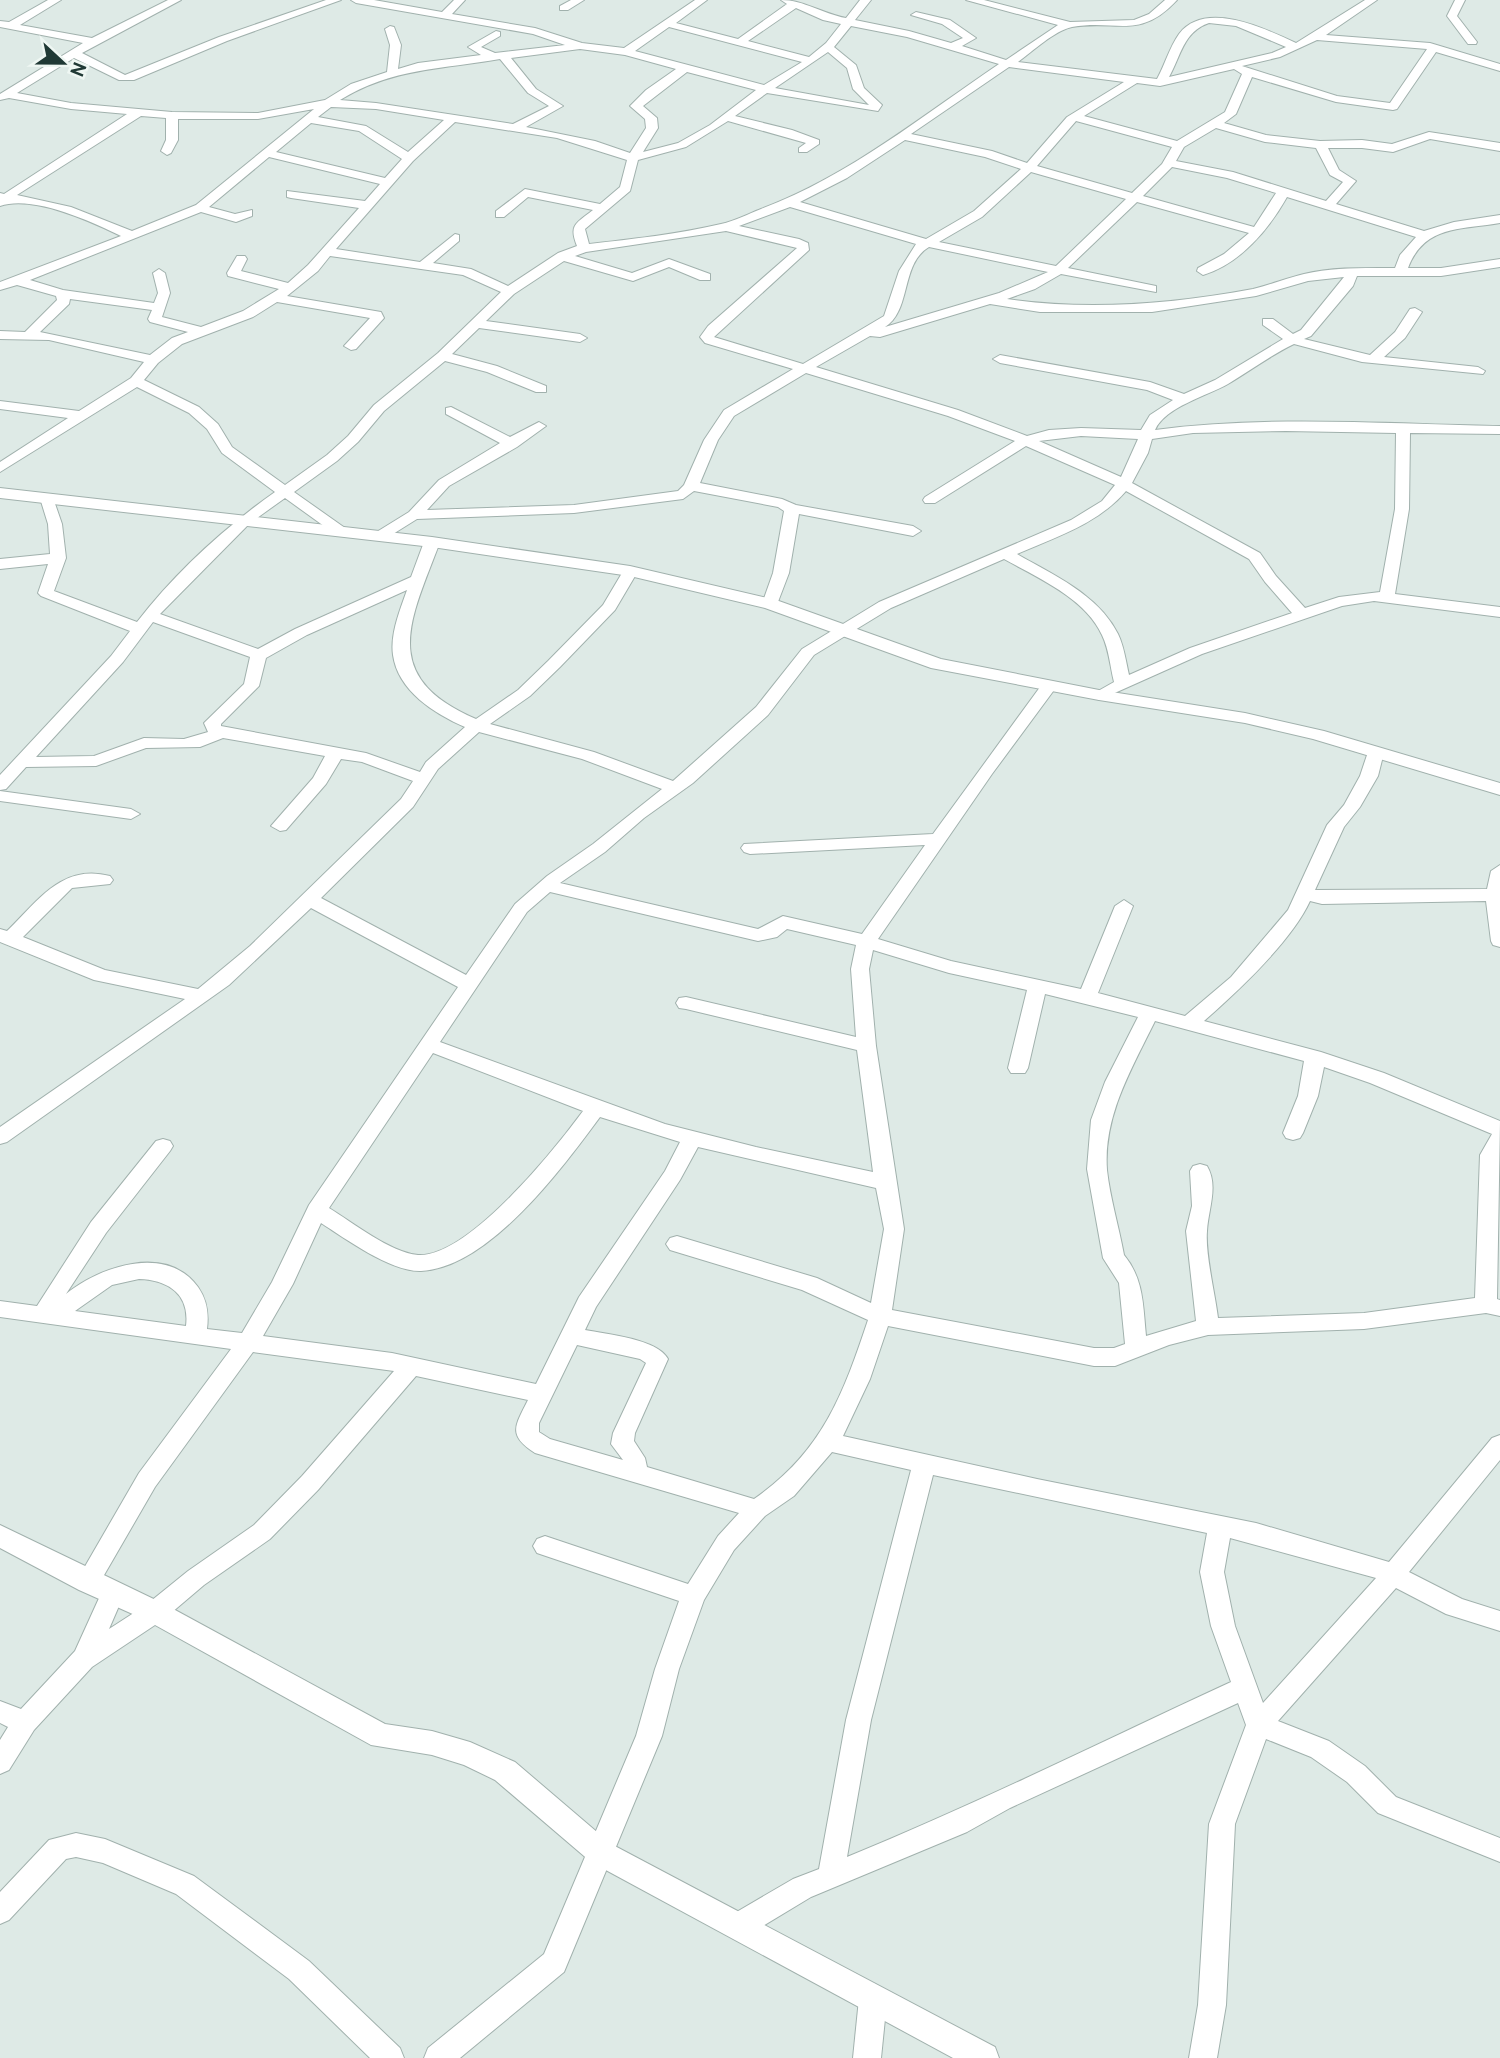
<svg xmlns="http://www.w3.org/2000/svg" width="1500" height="2058" viewBox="0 0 1500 2058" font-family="Overpass,sans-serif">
<rect width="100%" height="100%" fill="#deeae6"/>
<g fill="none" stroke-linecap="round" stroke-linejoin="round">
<defs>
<g id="minor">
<path d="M48,0H61L20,25L92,38L168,0H181L82,53L125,75L219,37L326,0H341L227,41L134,80H119L74,58L17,93L71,103L172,112L258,113L325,100L351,84L387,72L390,45L385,29L390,26L394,27L401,45L398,69L418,63L481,55L468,47L496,31L500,32V36L481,47L495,53L565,45L533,34L356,3L351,0H374L442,12L454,0H465L452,14L535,28L582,43L624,48L695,0H707L676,23L738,39L787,4L781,0C804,0 823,14 846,18L860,0H871L855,20L909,31L951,43L963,38L942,24L911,15L916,12L950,20L976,38L962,46L1006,60L1058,25L966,0H984L1070,22L1134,20L1149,14L1165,0H1177C1139,41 1117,19 1072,27C1054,31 1033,51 1018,62L1157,79C1165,65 1169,48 1179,34C1205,0 1264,28 1296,43L1365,0H1377L1326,35L1430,43L1500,64V71L1436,52L1397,109L1393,110L1336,102L1252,77L1236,114L1224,123L1266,135L1320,141L1362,140L1392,144L1429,132L1500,143V151L1430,139L1393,152L1362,148H1328L1339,170L1356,181L1336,204L1424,231L1454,222L1500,215V223C1461,230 1424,225 1408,268H1441L1500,259V267L1441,276H1357L1353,286L1311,336L1304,339L1370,355L1395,332L1410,309L1415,308L1422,312L1405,338L1384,357L1478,367L1485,371L1483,374L1362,362L1294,344C1271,355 1250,371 1228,384C1207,396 1165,407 1155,430C1269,415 1386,424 1500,426V434L1410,433L1409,509L1395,594L1500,607V617L1374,601L1342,606L1202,654L1099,700L1091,695L1114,682C1110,666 1109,649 1102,635C1085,598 1038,578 1004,559L891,608L814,655L768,715L693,783L644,818L605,852L560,883L758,929L783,916L862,934L925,845L750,854L744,852L741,848L744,844L933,834L1043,683L1049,681L1057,686L992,774L878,939L951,961L1081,989L1115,906L1124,900L1133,906L1098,993L1185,1016L1231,977L1288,910L1327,825L1344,805L1360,776L1368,752L1376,747L1384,752L1378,776L1360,807L1344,827L1315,890L1487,889L1491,871L1500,865V947L1493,945L1491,941L1486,901L1322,904L1310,901C1291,942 1238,991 1204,1021L1321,1052L1384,1073L1500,1121L1497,1299L1500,1300V1316L1486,1313L1364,1329L1208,1335L1169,1345L1115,1366H1094L888,1326L870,1379L843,1436L1037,1479L1256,1523L1389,1562L1492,1438L1500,1435V1460L1409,1572L1462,1599L1500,1611V1631L1446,1614L1396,1588L1278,1721L1329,1741L1365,1766L1396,1797L1500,1838V1862L1378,1813L1347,1782L1311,1757L1266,1739L1235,1824L1226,2005L1217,2058H1189L1198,2005L1209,1824L1246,1725L1238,1703L1010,1808L967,1832L811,1897L748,1935L738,1939L728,1935L725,1926L728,1917L793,1879L819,1869L846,1720L911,1470L832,1452L794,1496L765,1516L734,1550L704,1600L679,1669L662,1736L564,1972L460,2058H424L428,2048L544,1954L636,1736L655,1669L679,1601L537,1553L533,1546L537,1539L545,1536L688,1584L718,1536L739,1513L535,1453C507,1435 515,1426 528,1400L416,1376L318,1490L270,1539L204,1585L164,1619L92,1667L34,1730L9,1770L0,1774V1740L8,1727L0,1723V1701L21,1709L75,1651L105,1585L113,1582L121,1585L125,1592L109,1629L146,1605L188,1571L254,1525L302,1476L394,1371L253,1352L155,1487L96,1589L88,1592L80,1589L76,1582L139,1473L231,1349L0,1317V1301L37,1306L91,1222L156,1141L163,1139L170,1141L173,1146L170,1151L106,1233L66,1294C99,1267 166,1243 198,1287C207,1300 209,1313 207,1329L242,1333L272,1282L309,1205L458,987L311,908L229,985L7,1142L0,1144V1127L185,999L94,980L0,942V929L7,931C38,901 62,863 110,876L113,880L110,884L72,888L23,937L105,970L198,989L250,946L401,799L413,781L362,762L341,759L326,784L286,830L280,831L271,826L313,778L325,756L223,738L200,747L146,748L96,766L26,767L6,789L0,790V775L111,656L130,631L41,596L38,593L48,564L0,569V559L50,554L48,524L40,498L42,495H52L62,524L66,558L54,591L137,622C175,573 224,528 275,492L222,453L207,429L189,413L137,387L0,472V462L68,418L0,409V401L79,411L131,378L144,362L49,340L0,339V331L25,332L57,300L56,296L17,285L0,290V282L121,236C90,221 33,195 0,206V193L4,194L127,114L71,109L9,98L0,100V94L83,43L0,27V21L9,22ZM796,8L823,20L841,24L826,43L809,57L748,41ZM1209,23L1236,26L1286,47L1272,53L1169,77C1181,56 1183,32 1209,23ZM851,26L907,37L999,64C922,116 849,176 761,209C748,214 735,221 721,224C678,234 633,239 589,244L585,229L630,191L638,160L686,147L728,121L806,143L799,148V152H807L819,144V140L792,130L735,116L767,93L878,111L882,105L864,88L856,65L834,47ZM669,27L802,62L764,85L635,51ZM1317,40L1427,49L1390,103L1337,96L1242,66L1280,57ZM580,49L625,55L676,69L646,90L630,106L645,119L646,128L630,153L595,141L526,127L563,106L536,89L511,58ZM828,52L847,68L853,89L869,105L775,88ZM500,59L528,93L549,106L513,124L376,103L340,100C391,68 444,69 500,59ZM1009,67L1124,82L1067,117L1027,163L992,151L911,134ZM1234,69L1242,74L1225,112L1177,141L1084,116L1137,83L1160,86ZM687,72L756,90L710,125L678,143L643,152L658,128L657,118L643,106ZM331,107L376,109L444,120L408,152L366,126L318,117ZM314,109L196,205L132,231L71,207L17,195L141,116L166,118V140L161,151L167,155L171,153L178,140V119H258ZM1076,121L1172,147L1162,164L1132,193L1037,166ZM455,122L557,138L627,160L620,187L600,204L525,189L496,211V217H504L528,197L593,210C577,223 568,224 577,246L558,253L508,286L471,269L433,263L459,241V235L455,234L420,262L336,249L413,161ZM311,123L359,131L402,159L385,178L276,152ZM1216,128L1265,142L1316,148L1330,175L1343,182L1326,201L1233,172L1176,161L1184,147ZM905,140L985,157L1021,169L974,211L926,239L800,202L847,178ZM269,157L380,184L365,201L287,191V197L291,198L359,208L308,265L288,283L241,271L247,259L245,256H237L227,273L228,276L279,289L243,311L201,327L162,317L170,293L165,273L159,269L153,273L158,293L154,303L63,290L30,280L201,212L236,222L252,216V210L235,214L209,207ZM1172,167L1227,178L1276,193L1254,227L1143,196ZM1031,172L1126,199L1056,266L939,242L982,217ZM1287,197L1416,237L1400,255L1395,268C1365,268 1334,267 1304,274C1287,278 1270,285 1253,289C1173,304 1088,311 1007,299L1035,289L1061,274L1156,292V286L1068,268L1137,202L1249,233L1224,254L1198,268L1197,271L1203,275C1240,264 1269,229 1287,197ZM790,207L916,244L899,271L884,316L803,364L714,337L809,250L808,243L799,239L739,226ZM726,231L797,248L708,326L700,337L705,343L793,369L724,410L704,440L684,485L678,491L574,505L427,510L449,486L517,447L546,426L539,422L510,437L451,407L446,408V414L500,443L439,480L409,512L375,533L372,536L375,539H385L417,519L574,513L683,499L694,491L778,507L784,511L773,573L762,604L764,607H776L789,573L799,514L913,536L921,531L913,526L796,505L782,499L700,483L718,440L734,416L806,373L948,416L1015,441L925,497L923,500L925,503H935L1026,446L1115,485L1102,501L1071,520L879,602L802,649L756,707L673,781L594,752L490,724L530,696L560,667L615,610L638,571L635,568H625L603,605L548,661L518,690L476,719C378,677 410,621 440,542L437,539H427L424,542L411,577L295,629L258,649L160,614L250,523L285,498L335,534H345L348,531L345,528L294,492L337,461L358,442L384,411L445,361L487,372L536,392H546V386L497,366L452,354L479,328L580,342L587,338L580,334L486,321L514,294L564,261L633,281L669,267L700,280H710V274L669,259L632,273L575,256L586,252ZM929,247L1048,272L999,293L885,327C912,310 900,264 929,247ZM330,256L463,275L501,292L438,353L374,405L348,436L327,455L285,485L232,447L218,424L199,407L144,380L158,363L182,344L253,317L277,302L370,318L344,346L351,350L356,349L384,318L381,312L287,296L318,271ZM1344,277L1301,330L1293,334L1273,319H1263V325L1283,339L1215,380L1184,394L1150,382L1000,355L993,359L1000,363L1147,390L1173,400L1150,415L1141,430L1081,428L1049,430L1027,436L958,410L816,367L870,336L880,337L990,304L1040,312H1152L1256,296L1308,281ZM70,299L152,310L148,319L150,322L188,332L172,338L150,355L40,332L69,304ZM1286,431L1396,433L1395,509L1380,592L1339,597L1305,608L1276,576L1260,553L1132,483L1148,453L1152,439L1193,433ZM1081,436L1138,439L1121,477L1039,441ZM1126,491L1249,559L1265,582L1292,613L1190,648L1129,675C1126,662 1124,646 1118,634C1098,594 1053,575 1017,554C1056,537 1098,524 1126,491ZM407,590C400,610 390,634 393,655C398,691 435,714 465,727L426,762L420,772L366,753L221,726V724L259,686L266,658L307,635ZM153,622L250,657L244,684L204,723L208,732L184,739L144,738L94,756L36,757L123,662ZM479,732L582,759L662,789L593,844L547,876L515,904L466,975L321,898L413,807L438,769ZM550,892L758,941L777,937L787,929L856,945L851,969L856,1037L686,997L679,998L676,1003L679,1008L686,1009L857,1050L873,1172L756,1147L665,1124L440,1042L527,912ZM873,950L949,973L1027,990L1008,1068L1011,1073H1025L1028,1068L1045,994L1138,1017L1105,1082L1091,1120L1087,1169L1103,1258L1119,1283L1125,1344L1114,1348H1094L892,1310L904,1229L876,1046L869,969ZM1155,1021L1304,1061L1298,1096L1283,1133L1286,1138L1293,1140L1300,1138L1303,1133L1318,1096L1324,1067L1370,1083L1492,1134L1480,1155L1475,1298L1364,1313L1218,1318C1215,1293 1205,1254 1207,1231C1208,1210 1219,1186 1207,1166L1200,1164L1193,1166L1190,1171L1192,1206L1186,1231L1196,1321L1146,1336C1143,1306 1144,1279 1124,1255C1119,1227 1110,1198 1107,1170C1103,1116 1132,1068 1155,1021ZM433,1053L583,1111C555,1149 468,1258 418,1255C391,1253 352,1222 329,1208ZM600,1117L680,1142L665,1171L579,1297L536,1384L392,1353L263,1336L293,1284L321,1223C346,1239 391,1272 421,1271C489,1268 563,1167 600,1117ZM698,1147L876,1188L884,1229L871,1303L817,1278L677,1236L670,1238L666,1244L670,1250L802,1290L868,1320C843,1395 822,1452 754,1499L647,1467L645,1458L634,1441L635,1433L668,1359C658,1339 606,1334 585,1330L596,1307L680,1180ZM139,1279C168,1280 190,1294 186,1326L75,1311L112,1285ZM577,1345L640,1359L646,1363L613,1433L611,1444L623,1460L550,1439L539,1432V1423ZM933,1475L1207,1533L1200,1572L1211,1626L1231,1682C1103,1741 977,1804 847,1857L871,1720ZM1230,1538L1376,1578L1263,1703L1235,1626L1224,1572Z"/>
<polygon points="571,0 584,0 568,10 560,10 560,6"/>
<polygon points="1455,0 1465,0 1457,16 1477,42 1476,44 1468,44 1447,16"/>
<polygon points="0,791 131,809 140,814 131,819 0,801"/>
<polygon points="76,1833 105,1839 194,1876 309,1961 400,2048 404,2058 370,2058 289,1979 176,1894 103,1863 76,1857 66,1859 9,1920 0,1924 0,1892 49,1840"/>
<polygon points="873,1986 883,1990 887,1999 881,2058 853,2058 859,1999 863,1990"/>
</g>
<g id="tertiary">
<polygon points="0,488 432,537 630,566 776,600 941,659 1099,690 1245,713 1324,731 1500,783 1500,795 1313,739 1245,723 1099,700 931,668 765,608 630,576 432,547 0,498"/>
<polygon points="0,1525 164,1604 385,1724 432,1731 470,1742 515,1762 611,1844 995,2047 999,2058 953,2058 591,1862 495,1780 464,1765 432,1755 371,1745 146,1620 79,1590 0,1548"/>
</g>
</defs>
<use href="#minor" stroke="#a1b1ad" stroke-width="2"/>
<use href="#tertiary" stroke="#a1b1ad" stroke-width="2"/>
<use href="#minor" fill="#fff" fill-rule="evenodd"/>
<use href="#tertiary" fill="#fff" fill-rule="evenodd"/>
</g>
<g transform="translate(63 63) rotate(112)" stroke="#eff7f3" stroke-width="5" paint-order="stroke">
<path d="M0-5L12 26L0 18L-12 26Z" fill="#203935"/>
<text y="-10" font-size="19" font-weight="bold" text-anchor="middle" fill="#203935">N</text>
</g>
</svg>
